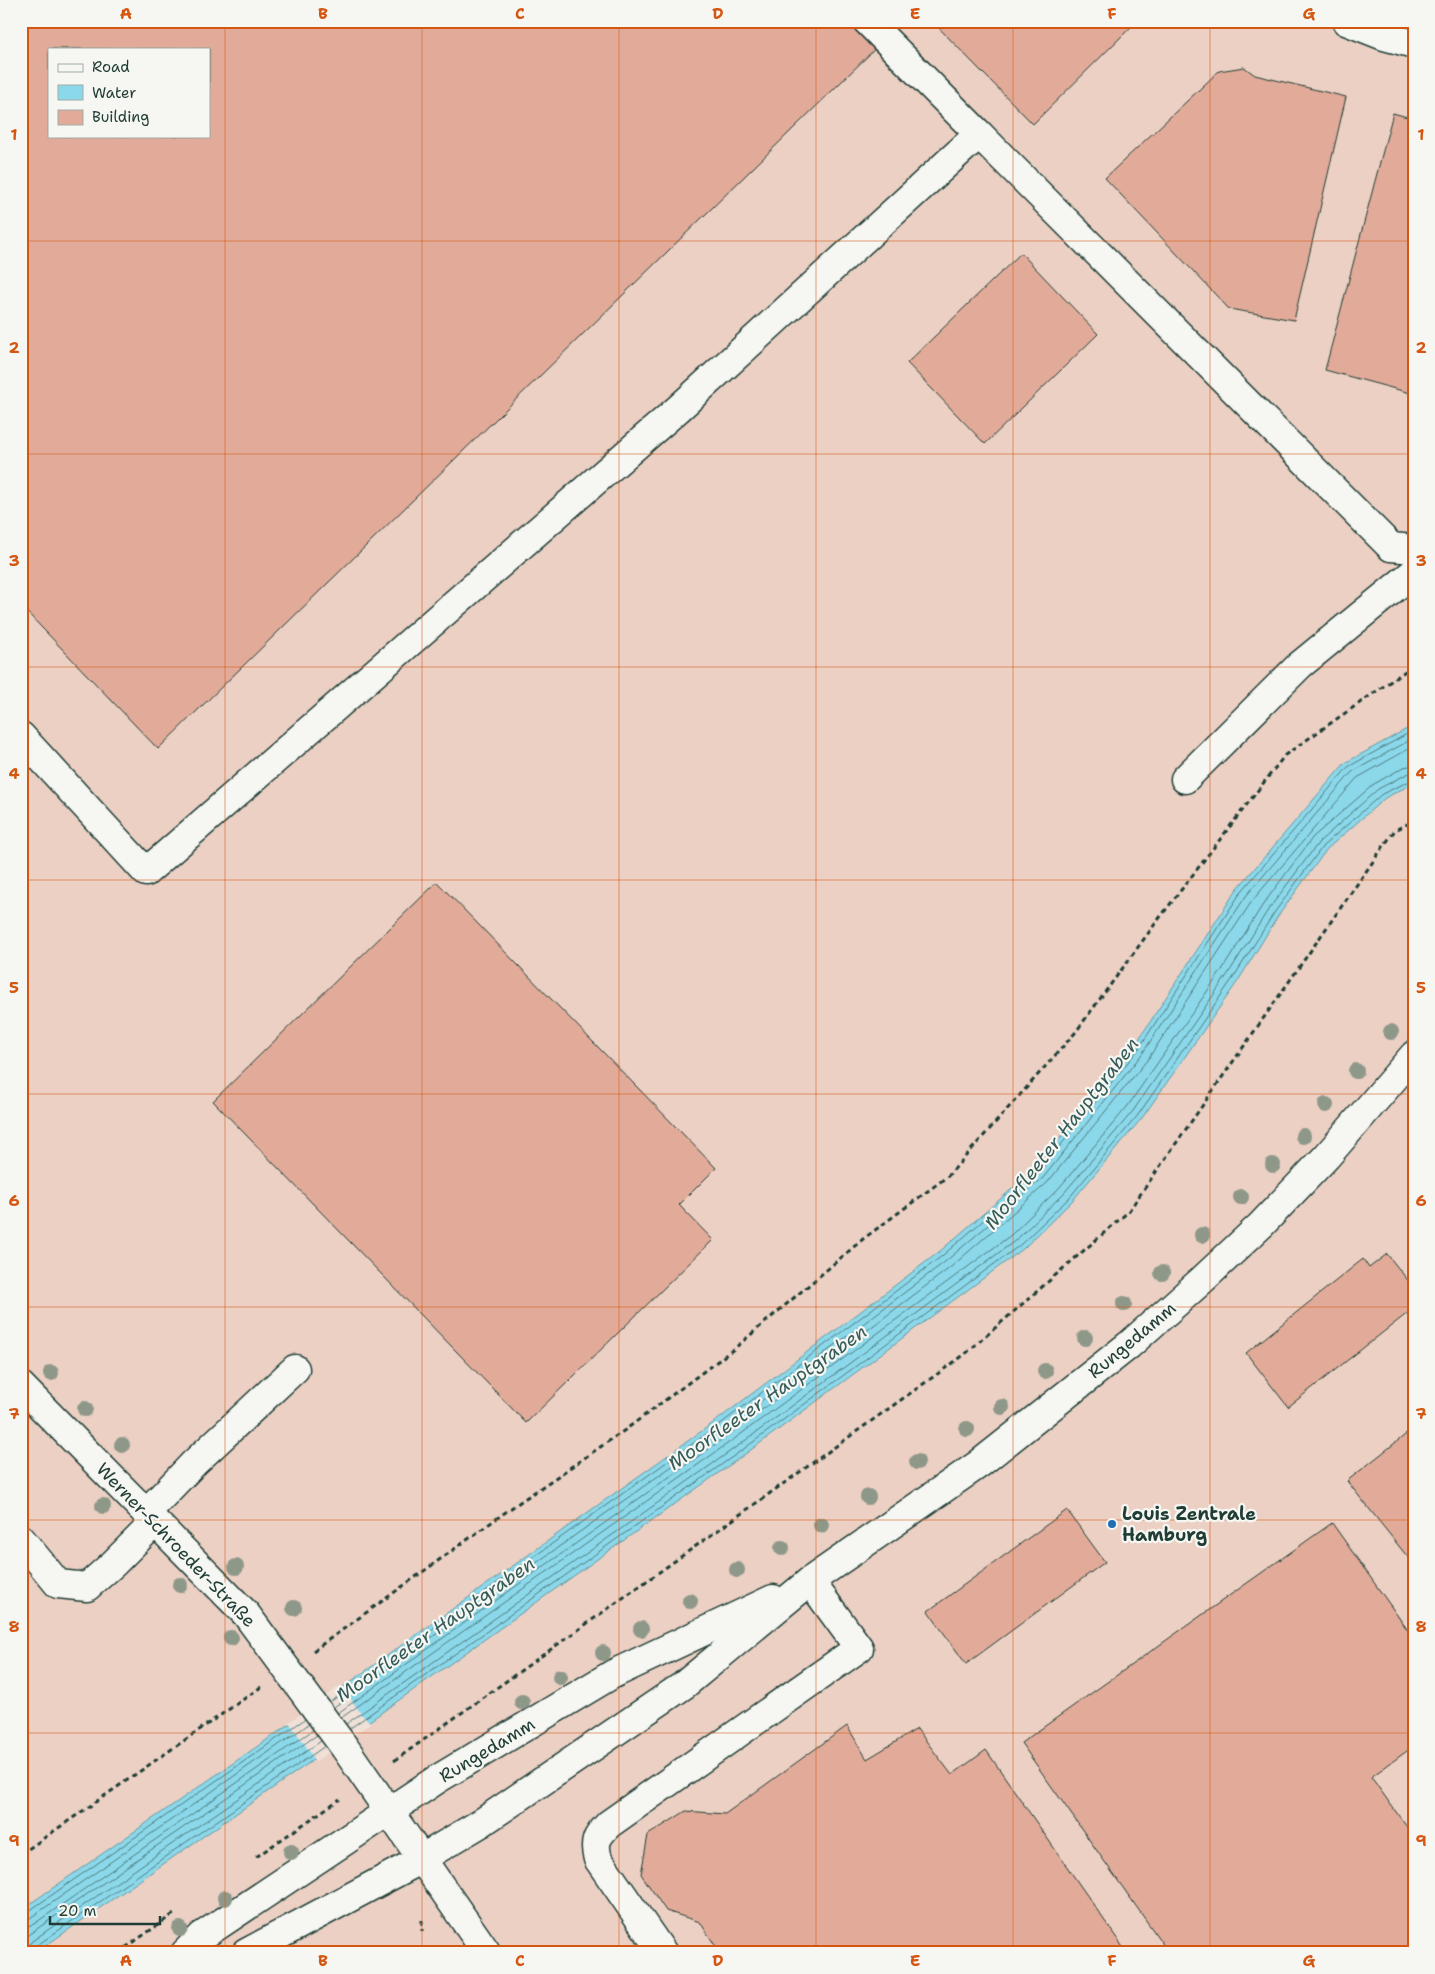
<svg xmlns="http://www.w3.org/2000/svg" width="1435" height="1974" viewBox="0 0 1435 1974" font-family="'Shantell Sans',sans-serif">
<rect width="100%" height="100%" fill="#f0e0d7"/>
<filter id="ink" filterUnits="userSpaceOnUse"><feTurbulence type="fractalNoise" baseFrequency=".02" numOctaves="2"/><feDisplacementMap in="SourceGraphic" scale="10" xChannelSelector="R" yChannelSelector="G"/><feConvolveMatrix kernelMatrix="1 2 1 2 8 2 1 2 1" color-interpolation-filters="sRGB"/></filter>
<g filter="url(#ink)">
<path fill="#ecd0c4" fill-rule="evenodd" d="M21,21H1414V1953H21ZM49,49H209V136H49Z"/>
<polygon fill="#8cd8eb" stroke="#609aa2" points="1414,725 1414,783 1385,798 1327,849 1278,916 1238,981 1142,1118 1072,1201 1023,1249 748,1452 371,1720 35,1953 21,1953 21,1910 346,1685 720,1418 939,1252 1035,1169 1133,1048 1237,889 1345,763"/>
<polygon fill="#f0e0d7" points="341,1685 362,1715 371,1723 315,1762 310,1752 289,1722"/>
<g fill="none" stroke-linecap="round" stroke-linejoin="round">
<g stroke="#4b7b7d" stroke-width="1">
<polyline points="330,1702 723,1422 942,1256 1038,1173 1137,1051 1241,892 1348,767 1414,730"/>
<polyline points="334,1707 727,1427 946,1261 1043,1178 1142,1054 1246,896 1352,772 1414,738"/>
<polyline points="338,1713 731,1433 951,1267 1047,1183 1148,1059 1252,901 1357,778 1414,746"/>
<polyline points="341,1718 737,1437 1011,1235 1059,1188 1127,1107 1222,970 1262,906 1313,837 1374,784 1404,767 1414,765"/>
<polyline points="346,1724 742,1443 1016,1240 1064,1193 1133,1111 1228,974 1268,910 1319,842 1378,789 1407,774 1414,772"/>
<polyline points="349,1729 745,1448 1020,1245 1069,1198 1138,1115 1233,978 1274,913 1323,846 1382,794 1414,779"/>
<polyline points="21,1914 26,1913 305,1719"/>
<polyline points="21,1920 30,1918 309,1724"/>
<polyline points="21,1928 34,1924 313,1730"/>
<polyline points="21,1943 28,1935 317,1735"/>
<polyline points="27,1953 28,1946 32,1941 321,1741"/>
<polyline points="33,1953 36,1946 325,1746"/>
</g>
</g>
<g fill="#e2ab99" stroke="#1f3d34" fill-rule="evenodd">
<path d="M21,21H857L880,44L158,749L21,606ZM49,49H209V136H49Z"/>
<polygon points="932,21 1131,21 1134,24 1033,124"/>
<polygon points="1244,67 1255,75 1346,97 1294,320 1229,309 1105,178 1219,71"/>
<polygon points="1393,113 1414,119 1414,394 1325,370"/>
<polygon points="1021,253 1098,334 985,444 907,363"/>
<polygon points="437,882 716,1168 679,1205 713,1240 526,1423 213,1101"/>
<polygon points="1387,1254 1414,1288 1414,1308 1288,1407 1246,1353 1363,1259 1369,1268"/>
<polygon points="1414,1428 1414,1565 1347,1481"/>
<polygon points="1067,1510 1105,1562 966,1664 928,1611"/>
<polygon points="1332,1523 1414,1639 1414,1746 1371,1777 1414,1837 1414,1953 1169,1953 1021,1743"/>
<polygon points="847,1726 867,1759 917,1729 952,1775 986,1750 1127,1953 720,1953 700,1922 666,1911 641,1874 648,1835 686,1811 725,1814"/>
</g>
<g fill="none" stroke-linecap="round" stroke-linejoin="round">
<defs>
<g id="minor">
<polyline points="867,21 979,134"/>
<polyline points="1346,21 1384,36 1414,44"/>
<polyline points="21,736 146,872 678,409 979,134 1391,547 1414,549"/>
<polyline points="1185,779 1300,665 1414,572"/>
<polyline points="21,1386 246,1614 345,1748 487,1953"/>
<polyline points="146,1513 194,1463 295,1369"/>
<polyline points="21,1539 58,1584 87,1587 113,1564 155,1522"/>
<polyline points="185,1953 202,1936 436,1780 613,1674 773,1599"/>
<polyline points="246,1953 409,1866 481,1823 684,1685 810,1581 979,1464 1129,1345 1201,1281 1261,1225 1327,1156 1414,1055"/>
<path d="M663,1953L598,1859C593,1842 597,1836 609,1824L859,1648L810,1581"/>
</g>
</defs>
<use href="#minor" stroke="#1f3d34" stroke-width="31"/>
<g stroke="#1f3d34" stroke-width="3" stroke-dasharray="5 4" stroke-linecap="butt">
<polyline points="313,1651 514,1506 625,1430 735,1348 863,1239 948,1176 1075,1033 1158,920 1285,755 1414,665"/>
<polyline points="394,1761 964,1355 1128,1212 1395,830 1414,821"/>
<polyline points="21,1854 261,1687"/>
<polyline points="256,1857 340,1799"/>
<polyline points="422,1920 422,1931"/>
<polyline points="118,1953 175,1913"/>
</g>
<use href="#minor" stroke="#f6f6f2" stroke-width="28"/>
</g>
<g fill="#8e9889">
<circle cx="1391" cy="1032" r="8"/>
<circle cx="1356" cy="1071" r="8"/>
<circle cx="1326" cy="1105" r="8"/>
<circle cx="1303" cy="1136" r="8"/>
<circle cx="1273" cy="1165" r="8"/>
<circle cx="1241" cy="1197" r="8"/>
<circle cx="1202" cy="1235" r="8"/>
<circle cx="1162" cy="1273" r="8"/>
<circle cx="1124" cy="1304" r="8"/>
<circle cx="1085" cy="1338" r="8"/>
<circle cx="1045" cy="1371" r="8"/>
<circle cx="51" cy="1373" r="8"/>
<circle cx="1002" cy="1407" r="8"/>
<circle cx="85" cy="1409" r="8"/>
<circle cx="967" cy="1429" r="8"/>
<circle cx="122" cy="1445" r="8"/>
<circle cx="917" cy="1462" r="8"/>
<circle cx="868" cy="1497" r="8"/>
<circle cx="103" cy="1506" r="8"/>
<circle cx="821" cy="1525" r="8"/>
<circle cx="782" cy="1548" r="8"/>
<circle cx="236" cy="1567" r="8"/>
<circle cx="737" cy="1570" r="8"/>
<circle cx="180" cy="1585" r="8"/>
<circle cx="690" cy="1601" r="8"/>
<circle cx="294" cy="1608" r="8"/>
<circle cx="641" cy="1629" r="8"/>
<circle cx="231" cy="1638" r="8"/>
<circle cx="603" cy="1653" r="8"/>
<circle cx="560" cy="1677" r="8"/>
<circle cx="522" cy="1702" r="8"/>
<circle cx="291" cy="1852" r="8"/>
<circle cx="225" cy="1898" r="8"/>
<circle cx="180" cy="1929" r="8"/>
</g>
</g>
<path fill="none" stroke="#d45610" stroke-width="1" stroke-opacity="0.55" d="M225,21V1953M422,21V1953M619,21V1953M816,21V1953M1013,21V1953M1210,21V1953M21,241H1414M21,454H1414M21,667H1414M21,880H1414M21,1094H1414M21,1307H1414M21,1520H1414M21,1733H1414"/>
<circle fill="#1f6fb2" stroke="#f6f6f2" stroke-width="2" cx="1112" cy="1524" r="5"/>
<g text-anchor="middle" stroke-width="4.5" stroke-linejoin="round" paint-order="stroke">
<g font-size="18" fill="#1f3d34" stroke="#f6f6f2">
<text transform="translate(1132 1340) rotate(-40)" y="6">Rungedamm</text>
<text transform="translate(176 1545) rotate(46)" y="6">Werner-Schroeder-Straße</text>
<text transform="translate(487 1750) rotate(-31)" y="6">Rungedamm</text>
</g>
<g font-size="18" font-weight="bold" fill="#1f3d34" stroke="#f6f6f2" text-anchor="start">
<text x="1122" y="1520">Louis Zentrale<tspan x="1122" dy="21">Hamburg</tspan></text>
</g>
<g font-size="19" font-style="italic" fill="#355c59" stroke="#f6f6f2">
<text transform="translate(1061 1133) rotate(-52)" y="7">Moorfleeter Hauptgraben</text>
<text transform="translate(767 1397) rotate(-35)" y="7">Moorfleeter Hauptgraben</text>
<text transform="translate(435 1629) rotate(-35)" y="7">Moorfleeter Hauptgraben</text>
</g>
</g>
<rect width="1435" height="1974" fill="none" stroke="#f6f6f2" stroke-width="55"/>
<rect x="48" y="48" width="162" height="90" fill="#f6f6f2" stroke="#a0aca6"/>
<rect x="58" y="64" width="25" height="8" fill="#f6f6f2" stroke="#a0aca6"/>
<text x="92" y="72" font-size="15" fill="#1f3d34">Road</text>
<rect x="58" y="85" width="25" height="15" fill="#8cd8eb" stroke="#a0aca6"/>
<text x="92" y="98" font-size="15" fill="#1f3d34">Water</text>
<rect x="58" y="110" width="25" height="15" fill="#e2ab99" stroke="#a0aca6"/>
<text x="92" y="122" font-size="15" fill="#1f3d34">Building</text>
<path d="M50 1916v8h110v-8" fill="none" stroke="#1f3d34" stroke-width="2.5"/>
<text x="58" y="1916" font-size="15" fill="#1f3d34" stroke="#f6f6f2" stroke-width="4" paint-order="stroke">20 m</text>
<rect x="28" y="28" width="1380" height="1918" fill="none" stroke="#d45610" stroke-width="2"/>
<g font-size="16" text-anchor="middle" font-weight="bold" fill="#d45610">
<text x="126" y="19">A</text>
<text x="323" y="19">B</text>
<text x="520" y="19">C</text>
<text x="718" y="19">D</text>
<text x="915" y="19">E</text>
<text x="1112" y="19">F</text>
<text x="1309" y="19">G</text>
<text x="14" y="140">1</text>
<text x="1421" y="140">1</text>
<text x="14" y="353">2</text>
<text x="1421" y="353">2</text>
<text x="14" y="566">3</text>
<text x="1421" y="566">3</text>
<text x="14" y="779">4</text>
<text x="1421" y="779">4</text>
<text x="14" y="993">5</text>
<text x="1421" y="993">5</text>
<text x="14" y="1206">6</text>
<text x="1421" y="1206">6</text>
<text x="14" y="1419">7</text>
<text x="1421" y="1419">7</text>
<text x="14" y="1632">8</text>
<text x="1421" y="1632">8</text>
<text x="14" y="1846">9</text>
<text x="1421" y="1846">9</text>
<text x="126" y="1966">A</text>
<text x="323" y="1966">B</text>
<text x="520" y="1966">C</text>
<text x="718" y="1966">D</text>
<text x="915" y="1966">E</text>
<text x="1112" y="1966">F</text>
<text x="1309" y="1966">G</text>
</g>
</svg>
